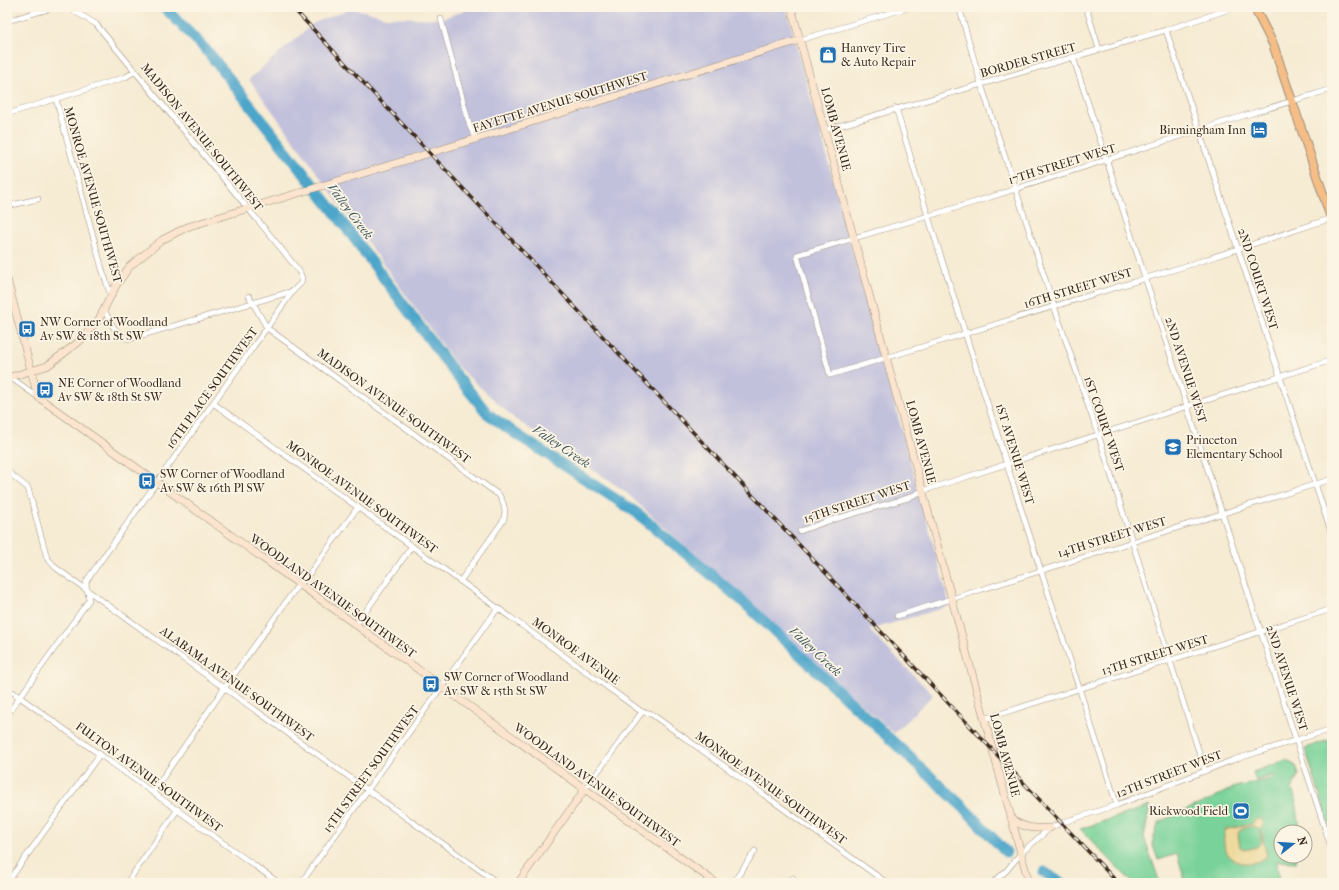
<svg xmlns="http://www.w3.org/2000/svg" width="1339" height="890" viewBox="0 0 1339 890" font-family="'IM FELL French Canon',serif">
<rect width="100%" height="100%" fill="#fcf5e5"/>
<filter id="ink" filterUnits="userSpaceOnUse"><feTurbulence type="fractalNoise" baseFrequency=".025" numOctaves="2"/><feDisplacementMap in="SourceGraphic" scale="8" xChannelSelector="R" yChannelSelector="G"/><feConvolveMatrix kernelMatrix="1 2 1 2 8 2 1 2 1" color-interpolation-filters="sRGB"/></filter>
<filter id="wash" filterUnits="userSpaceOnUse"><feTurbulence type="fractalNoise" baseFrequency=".012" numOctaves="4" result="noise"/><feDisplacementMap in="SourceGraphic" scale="16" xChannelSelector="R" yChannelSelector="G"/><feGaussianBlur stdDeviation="0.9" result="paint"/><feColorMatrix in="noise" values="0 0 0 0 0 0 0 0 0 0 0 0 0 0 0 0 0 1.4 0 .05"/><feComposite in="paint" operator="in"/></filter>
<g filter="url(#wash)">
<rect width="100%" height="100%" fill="#f6ebd3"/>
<polygon fill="#c2c1dc" points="474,7 786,7 950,606 869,630 933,695 894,733 622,489 515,419 458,367 249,79 314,23 352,8 386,17 441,19"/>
<g fill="#78d299" stroke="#5a7e5c">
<polygon points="1332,739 1332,834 1305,748"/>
<polygon points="1286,760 1296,766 1299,774 1292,789 1296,800 1300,830 1299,832 1281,832 1281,856 1297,856 1296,862 1277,861 1279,883 1186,883 1177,854 1158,860 1152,843 1159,822 1211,799 1235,787 1272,779 1274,775 1256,781 1253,772"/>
<polygon points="1150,806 1144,837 1160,883 1133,883 1080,829"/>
</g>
<path fill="#eeda9e" stroke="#94825e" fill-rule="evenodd" d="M1256,819H1261L1264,823L1261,829L1267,857C1243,872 1218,859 1225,830L1252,824ZM1253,826L1260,830L1262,842L1257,847L1245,850L1240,847L1238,835L1240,829Z"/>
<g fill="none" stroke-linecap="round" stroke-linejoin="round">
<g stroke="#4da6ca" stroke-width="11">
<polyline points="164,7 208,52 333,210 456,375 488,414 516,434 637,513 739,598 963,807 1006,852"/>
<polyline points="1044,872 1061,883"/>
</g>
</g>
</g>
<g filter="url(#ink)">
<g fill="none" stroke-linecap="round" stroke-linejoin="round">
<defs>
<g id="street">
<polyline points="959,7 981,84 1054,306 1100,440 1205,771"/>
<polyline points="1086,7 1099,49"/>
<polyline points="441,19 470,127 476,139"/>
<polyline points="7,21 55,7"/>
<polyline points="1166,30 1332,535"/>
<polyline points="800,40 910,7"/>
<polyline points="1073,57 1332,850"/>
<polyline points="1332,89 1246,115 972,203 797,255 830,375 1192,264 1332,218"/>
<polyline points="56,99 102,269 111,296"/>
<polyline points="896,108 928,216 1021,509 1117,805"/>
<polyline points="7,114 126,77 135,71"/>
<polyline points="825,130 1166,30 1236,7"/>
<polyline points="7,206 38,199"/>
<path d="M249,296L267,328L499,495C504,504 507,511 503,521L461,580"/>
<path d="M104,310C110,321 116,336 129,339L293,291"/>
<polyline points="10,377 38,397"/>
<polyline points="213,403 642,712 650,713 887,883"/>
<polyline points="7,471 28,488 47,558 56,568 498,883"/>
<polyline points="800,531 828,521 908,498 922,491 963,478 1332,360"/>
<polyline points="897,616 1332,479"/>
<polyline points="356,625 412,546"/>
<polyline points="7,688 279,883"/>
<path d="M7,715L89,600C89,592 84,587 87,580L293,291L301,283L302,278L299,271L279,246L96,24L67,7"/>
<polyline points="984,719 1332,609"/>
<polyline points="585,789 642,712"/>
<polyline points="153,792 225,687 296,588 307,577 358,507"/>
<polyline points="7,883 100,754"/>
<polyline points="127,883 178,809"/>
<polyline points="301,883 498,608"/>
<polyline points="733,883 755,851"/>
<polyline points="790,883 793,878"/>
<polyline points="993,883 1007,870 1021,853 1050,828 1061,823 1117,805 1233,760 1332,729"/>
</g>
<g id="secondary">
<polyline points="791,7 1029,883"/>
<polyline points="7,279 38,397 716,883"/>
<polyline points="7,378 47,366 72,347 80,341 99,319 117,284 130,266 162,240 187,227 800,40"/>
<path d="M1012,820C1026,828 1033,829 1050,828"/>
<polyline points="518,883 585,789"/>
</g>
<polyline id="primary" points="1254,7 1273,44 1332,221"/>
</defs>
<use href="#street" stroke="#988a78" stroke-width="6"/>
<use href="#secondary" stroke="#988a78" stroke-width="8"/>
<use href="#primary" stroke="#988a78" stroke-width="10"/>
<use href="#street" stroke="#fff" stroke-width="5"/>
<use href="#secondary" stroke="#fbe5cf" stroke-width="7"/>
<use href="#primary" stroke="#f6be87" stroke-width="8"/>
<defs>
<polyline id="rail" points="292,7 1118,883"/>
</defs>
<use href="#rail" stroke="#3b2a1e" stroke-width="3.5"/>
<use href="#rail" stroke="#fcf5e5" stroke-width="2" stroke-dasharray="6" stroke-linecap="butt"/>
</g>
</g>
<defs>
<symbol id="shop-square" viewBox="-11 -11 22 22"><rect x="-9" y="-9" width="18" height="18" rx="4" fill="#1f6fb2" stroke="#fcf5e5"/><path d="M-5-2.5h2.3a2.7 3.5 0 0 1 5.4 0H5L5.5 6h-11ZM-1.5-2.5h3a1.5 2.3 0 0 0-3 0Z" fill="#fff"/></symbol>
<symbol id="hotel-square" viewBox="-11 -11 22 22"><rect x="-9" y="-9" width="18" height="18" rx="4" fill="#1f6fb2" stroke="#fcf5e5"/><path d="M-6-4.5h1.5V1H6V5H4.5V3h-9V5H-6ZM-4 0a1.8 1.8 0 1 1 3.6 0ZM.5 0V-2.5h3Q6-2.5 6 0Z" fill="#fff"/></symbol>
<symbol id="bus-square" viewBox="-11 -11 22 22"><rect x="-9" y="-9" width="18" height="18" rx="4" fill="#1f6fb2" stroke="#fcf5e5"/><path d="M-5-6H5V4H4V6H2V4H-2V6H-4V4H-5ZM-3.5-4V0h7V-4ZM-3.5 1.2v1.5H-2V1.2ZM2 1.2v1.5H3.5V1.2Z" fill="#fff"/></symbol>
<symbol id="school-square" viewBox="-11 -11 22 22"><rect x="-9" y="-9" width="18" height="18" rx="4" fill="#1f6fb2" stroke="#fcf5e5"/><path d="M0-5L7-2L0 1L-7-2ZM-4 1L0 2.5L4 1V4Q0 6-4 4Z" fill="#fff"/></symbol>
<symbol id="stadium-square" viewBox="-11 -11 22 22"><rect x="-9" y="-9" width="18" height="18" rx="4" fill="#1f6fb2" stroke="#fcf5e5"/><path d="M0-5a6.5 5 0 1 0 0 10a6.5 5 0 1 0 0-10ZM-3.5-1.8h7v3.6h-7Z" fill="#fff"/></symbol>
</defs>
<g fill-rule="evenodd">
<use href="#shop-square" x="818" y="45" width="20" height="20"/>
<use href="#hotel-square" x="1249" y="120" width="20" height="20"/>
<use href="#bus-square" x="17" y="319" width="20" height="20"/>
<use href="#bus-square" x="35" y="380" width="20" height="20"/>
<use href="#school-square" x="1163" y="437" width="20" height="20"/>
<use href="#bus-square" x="137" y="471" width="20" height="20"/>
<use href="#bus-square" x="421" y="674" width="20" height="20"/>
<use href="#stadium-square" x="1231" y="801" width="20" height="20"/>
</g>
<g text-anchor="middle" stroke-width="3.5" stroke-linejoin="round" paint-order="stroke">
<g font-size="12" fill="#3b2a1e" stroke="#fcf5e5" text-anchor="start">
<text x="841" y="52">Hanvey Tire<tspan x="841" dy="14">&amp; Auto Repair</tspan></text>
<text x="1246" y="134" text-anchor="end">Birmingham Inn</text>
<text x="40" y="326">NW Corner of Woodland<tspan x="40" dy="14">Av SW &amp; 18th St SW</tspan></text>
<text x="58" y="387">NE Corner of Woodland<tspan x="58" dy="14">Av SW &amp; 18th St SW</tspan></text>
<text x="1186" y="444">Princeton<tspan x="1186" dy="14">Elementary School</tspan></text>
<text x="160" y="478">SW Corner of Woodland<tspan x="160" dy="14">Av SW &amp; 16th Pl SW</tspan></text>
<text x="444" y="681">SW Corner of Woodland<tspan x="444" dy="14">Av SW &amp; 15th St SW</tspan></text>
<text x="1228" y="815" text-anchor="end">Rickwood Field</text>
</g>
<g font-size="12" fill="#3b2a1e" stroke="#fcf5e5">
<text transform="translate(1028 60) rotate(-16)" y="4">BORDER STREET</text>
<text transform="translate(560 102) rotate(-17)" y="4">FAYETTE AVENUE SOUTHWEST</text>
<text transform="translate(836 129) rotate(75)" y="4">LOMB AVENUE</text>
<text transform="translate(202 137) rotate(51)" y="4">MADISON AVENUE SOUTHWEST</text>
<text transform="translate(1062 164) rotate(-17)" y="4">17TH STREET WEST</text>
<text transform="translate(93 195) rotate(74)" y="4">MONROE AVENUE SOUTHWEST</text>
<text transform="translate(1258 279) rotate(72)" y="4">2ND COURT WEST</text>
<text transform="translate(1078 288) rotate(-17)" y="4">16TH STREET WEST</text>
<text transform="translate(1186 370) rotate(72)" y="4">2ND AVENUE WEST</text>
<text transform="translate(212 388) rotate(-54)" y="4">16TH PLACE SOUTHWEST</text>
<text transform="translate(394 406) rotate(36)" y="4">MADISON AVENUE SOUTHWEST</text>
<text transform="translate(1104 424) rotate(71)" y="4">1ST COURT WEST</text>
<text transform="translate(921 442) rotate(75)" y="4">LOMB AVENUE</text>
<text transform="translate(1015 454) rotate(73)" y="4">1ST AVENUE WEST</text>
<text transform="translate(362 497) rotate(36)" y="4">MONROE AVENUE SOUTHWEST</text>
<text transform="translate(857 502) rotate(-18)" y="4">15TH STREET WEST</text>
<text transform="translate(1112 537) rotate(-17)" y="4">14TH STREET WEST</text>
<text transform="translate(333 596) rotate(36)" y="4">WOODLAND AVENUE SOUTHWEST</text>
<text transform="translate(576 651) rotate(36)" y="4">MONROE AVENUE</text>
<text transform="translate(1155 655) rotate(-17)" y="4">13TH STREET WEST</text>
<text transform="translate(1287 678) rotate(72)" y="4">2ND AVENUE WEST</text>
<text transform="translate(237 684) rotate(36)" y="4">ALABAMA AVENUE SOUTHWEST</text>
<text transform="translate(1005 755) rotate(75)" y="4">LOMB AVENUE</text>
<text transform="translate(371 769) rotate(-54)" y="4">15TH STREET SOUTHWEST</text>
<text transform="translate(1169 774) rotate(-21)" y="4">12TH STREET WEST</text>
<text transform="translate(149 777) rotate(36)" y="4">FULTON AVENUE SOUTHWEST</text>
<text transform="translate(597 785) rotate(36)" y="4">WOODLAND AVENUE SOUTHWEST</text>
<text transform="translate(771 788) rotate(36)" y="4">MONROE AVENUE SOUTHWEST</text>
</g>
<g font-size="13" font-style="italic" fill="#425c63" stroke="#fcf5e5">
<text transform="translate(351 211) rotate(53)" y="5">Valley Creek</text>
<text transform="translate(562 446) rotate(34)" y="5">Valley Creek</text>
<text transform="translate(816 651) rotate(43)" y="5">Valley Creek</text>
</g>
</g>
<rect width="1339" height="890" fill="none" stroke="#fcf5e5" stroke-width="24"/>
<g transform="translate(1293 844) rotate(73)"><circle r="19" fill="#fcf5e5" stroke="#afa495"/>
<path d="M0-3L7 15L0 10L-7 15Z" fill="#1f6fb2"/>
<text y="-6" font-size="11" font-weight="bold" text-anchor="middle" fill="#3b2a1e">N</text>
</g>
</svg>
